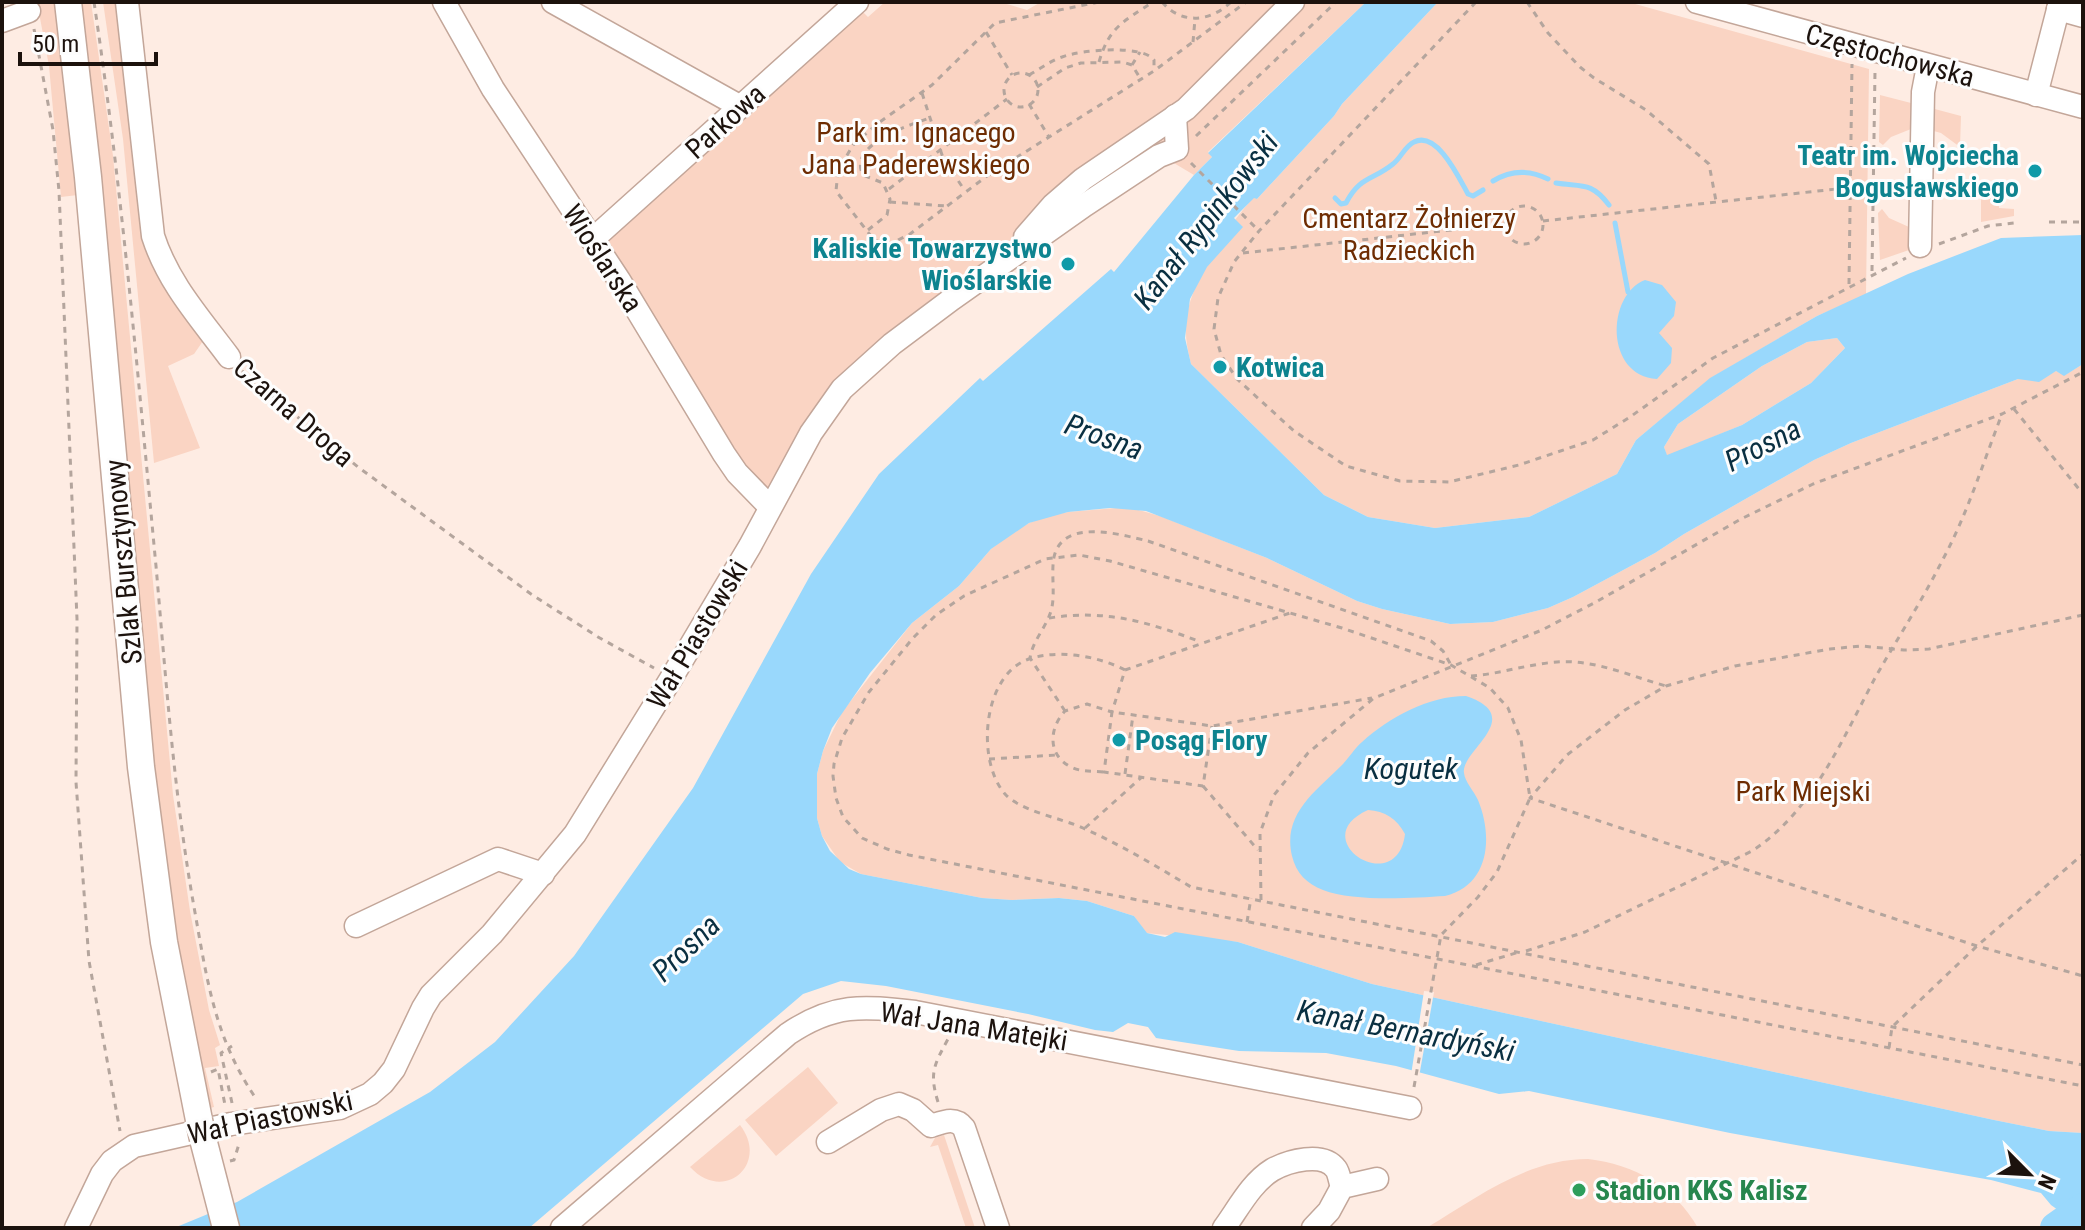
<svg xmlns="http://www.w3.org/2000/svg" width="2085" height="1230" viewBox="0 0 2085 1230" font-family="'Roboto Condensed',sans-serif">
<rect width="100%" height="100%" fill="#feece3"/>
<g fill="#fad4c3">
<polygon points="37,2 58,2 78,195 61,197 49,66"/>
<polygon points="79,2 91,2 113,156 173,795 190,911 209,1010 220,1045 215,1048 219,1066 205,1068 214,1107 206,1109 153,794"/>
<polygon points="103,2 119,2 141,220 203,341 194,354 168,366 200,448 154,463 123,139"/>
<polygon points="885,2 1000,2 1027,10 1041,2 1366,2 1208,152 1212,157 1194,175 1157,153 889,340 776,485 769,488 755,480 737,462 610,252 609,240 614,231 861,10 868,17"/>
<path d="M1438,2H1628L1869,69L1866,295L1817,316L1711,378L1636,440L1617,474L1529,517L1435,528L1368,517L1324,495L1191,364C1187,348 1184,332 1187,315C1193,278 1229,224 1254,197L1257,199L1334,116L1342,104Z"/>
<polygon points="1880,95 1911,103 1911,129 1891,137 1883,145 1879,142"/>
<polygon points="1931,108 1961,116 1960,147 1941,133 1930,130"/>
<polygon points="1981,182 1997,182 1999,208 2014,209 2014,216 1981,222"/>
<polygon points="1882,209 1889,218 1909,227 1909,250 1880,260 1878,213"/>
<polygon points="1837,338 1845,348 1811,383 1742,425 1667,456 1664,447 1678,424 1762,366 1807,342"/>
<polygon points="2083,364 2083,1133 2049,1131 1994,1120 1372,984 1238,942 1146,933 1134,916 1087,901 1059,898 1012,900 982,898 861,874 840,862 822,836 817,818 817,774 823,751 842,712 912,623 959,586 991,549 1010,534 1029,523 1048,516 1068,512 1128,507 1160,516 1267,558 1357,601 1382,609 1450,624 1493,622 1548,608 1573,597 1655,553 1684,534 1814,460 1851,443 2018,379 2029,379 2056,371 2065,375"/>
<polygon points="808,1067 838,1103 776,1156 745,1120"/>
<path d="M740,1125C770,1164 724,1204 690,1167Z"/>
<polygon points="944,1135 975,1228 966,1228 938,1145 930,1147 935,1138"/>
<path d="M1588,1159C1634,1164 1675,1187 1698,1228H1426C1477,1198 1526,1159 1588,1159Z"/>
</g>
<g fill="#99d8fc" fill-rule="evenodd">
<path d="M1366,2H1438L1342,104L1334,116L1257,199L1254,198L1234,218L1243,227L1207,267L1190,299L1185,338L1191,364L1324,495L1368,517L1435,528L1529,517L1617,474L1636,440L1710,378L1817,316L1908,274L2001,238L2083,235V364L2064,376L2056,371L2039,382L2018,379L1851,443L1814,460L1684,534L1655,553L1573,597L1548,608L1493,622L1450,624L1382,609L1357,601L1267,558L1146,511L1110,508L1068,512L1029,523L991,549L959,586L912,623L870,673L832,728L823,751L817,774V818L822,836L830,851L849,869L861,874L982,898L1012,900L1059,898L1087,901L1134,916L1147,933L1165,937L1175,932L1238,942L1372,984L1994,1120L2049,1131L2083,1133V1228L2051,1205L2041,1193L1991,1180L1730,1133L1529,1091L1499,1094L1396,1066L1326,1053L1239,1051L1156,1038L1148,1027L1128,1023L1113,1032L1095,1030L1028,1014L886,986L841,981L803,994L529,1228H174L237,1202L430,1092L495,1042L574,956L693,788L811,574L879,474L980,378L983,381L1111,269L1114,272L1194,175L1212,157L1208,153ZM1837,338L1845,348L1811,383L1742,425L1667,455L1664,447L1678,424L1762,366L1807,342Z"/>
<path d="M1645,280L1662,285L1676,302L1674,316L1659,333L1672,348L1671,363L1657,379C1605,376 1606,295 1645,280Z"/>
<path d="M1466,696C1528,717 1460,751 1464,773C1465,782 1474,791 1478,800C1493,836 1490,885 1445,896C1412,898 1353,902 1323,890C1307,884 1296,873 1292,856C1282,814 1316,791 1342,765C1349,758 1354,749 1362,742C1390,717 1428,696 1466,696ZM1368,810C1385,811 1397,819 1405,834C1397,900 1303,839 1368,810Z"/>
</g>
<polygon fill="#feece3" points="1424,991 1434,992 1419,1077 1411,1075"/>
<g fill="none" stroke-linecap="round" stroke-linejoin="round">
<g stroke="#99d8fc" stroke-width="5">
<path d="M1493,181C1511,170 1530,170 1548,179"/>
<path d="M1556,183C1581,187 1591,181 1609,205"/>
<path d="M1335,198L1341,204L1346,203C1360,176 1372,181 1393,164C1401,158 1405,146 1414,142C1437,130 1459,178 1468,194L1473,196L1483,190"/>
<polyline points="1615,223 1628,292"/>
</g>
<polyline stroke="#99d8fc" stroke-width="32" points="2056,1228 2083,1209"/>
<defs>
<g id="minor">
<path d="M127,2L153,236C168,283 200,318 229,357"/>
<polyline points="444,2 493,89 619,280 724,454 737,473 770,507"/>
<polyline points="553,2 741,107"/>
<polyline points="1697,2 2083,107"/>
<polyline points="2058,9 2083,16"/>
<polyline points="2,21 29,11"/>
<polyline points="2036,95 2060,2"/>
<polyline points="1025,237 1053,205 1083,179 1186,109 1293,2"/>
<polyline points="592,240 857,2"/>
<polyline points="1920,246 1923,92 1928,66"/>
<polyline points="356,926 498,859 543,874"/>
<path d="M828,1142L881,1110L899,1104L913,1110L931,1126C943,1122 955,1116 964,1128L998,1228"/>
<polyline points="76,1228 102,1174 112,1161 134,1146 231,1124 340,1108 370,1094 383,1083 394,1069 423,1008 431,995 492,934 575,834 672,677 750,546 811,433 842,389 892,344 952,299 1085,205 1159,156 1177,149 1175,116"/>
<path d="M562,1228L788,1034C834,1003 862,1006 915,1012L1410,1108"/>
<path d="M1224,1228C1238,1209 1251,1183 1272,1170C1288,1161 1323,1151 1336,1169C1339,1173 1340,1182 1342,1187"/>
<polyline points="1313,1228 1329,1211 1342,1187 1377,1179"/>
</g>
<g id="major">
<polyline points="68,2 88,177 141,767 164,942 199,1120"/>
<polyline points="203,1139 226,1228"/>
</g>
</defs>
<use href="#minor" stroke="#c3a699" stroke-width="25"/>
<use href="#major" stroke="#c3a699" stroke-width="29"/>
<g stroke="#b4a59d" stroke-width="3" stroke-dasharray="6 6" stroke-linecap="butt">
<path d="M94,2C122,189 138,377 156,566C166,680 174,794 194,907C207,979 214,1038 257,1100"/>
<polyline points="1099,2 995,23 932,85 877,124 853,145 838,171 836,191 874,240 888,245 910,234 987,176 1154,71 1246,2"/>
<path d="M1162,2C1182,25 1210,22 1231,2"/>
<polyline points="1476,2 1259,231 1234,262 1218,298 1214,329 1221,355 1237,379 1294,431 1346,466 1400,481 1449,482 1519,465 1593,440 1630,417 1713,358 1906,258"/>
<polyline points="1527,2 1548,33 1580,67 1594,78 1646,110 1709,164 1716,201"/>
<polyline points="34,29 53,130 59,191 77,619 76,782 89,961 120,1131"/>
<polyline points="986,32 1012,75"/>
<polyline points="1193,42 1195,19"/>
<path d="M1099,62C1109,27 1124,21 1153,2"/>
<polyline points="1132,65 1140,52"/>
<circle cx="1021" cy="90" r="17"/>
<path d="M1029,75C1040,69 1050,61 1062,57C1080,50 1142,44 1154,60V70"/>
<polyline points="1037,87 1065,68 1081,63 1123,62 1132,65 1140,78"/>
<polyline points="922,93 943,158 965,191"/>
<polyline points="1029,104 1049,137"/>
<polyline points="1196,136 1336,2"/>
<polyline points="1191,163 1259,231"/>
<polyline points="889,189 1007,99"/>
<polyline points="890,202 946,206"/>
<circle cx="1524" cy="225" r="19"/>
<polyline points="1543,221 1873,185"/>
<polyline points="2049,222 2083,222"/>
<path d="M868,230L887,215L890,199L883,183L863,175C847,145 909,125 930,118"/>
<polyline points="1939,244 1988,226 2014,223"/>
<polyline points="1243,253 1505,224"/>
<polyline points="1872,271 1875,71"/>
<polyline points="1849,284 1852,64"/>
<polyline points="242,371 358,467 531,594 598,637 654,668"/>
<polyline points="2014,409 2083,494"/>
<polyline points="2083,615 1929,649 1904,650 1861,646 1830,649 1735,666 1666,686 1625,710 1567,755 1530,798 1977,946 2083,976"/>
<path d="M1049,618C1106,609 1148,622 1201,642"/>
<path d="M1125,670C1098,656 1058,649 1029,659C982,675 976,761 1005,794C1020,811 1061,818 1083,828C1121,845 1156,866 1191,887L2083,1065"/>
<path d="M1471,676C1500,674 1528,664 1557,662C1594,659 1630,676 1666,686"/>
<path d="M1065,711L1030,658C1033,639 1048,626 1052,607C1055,591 1051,573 1054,557C1063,517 1122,535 1148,541L1431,641L1443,651L1451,665"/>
<polyline points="1212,726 1203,786 1104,772 1112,712 1212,726 1372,698"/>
<polyline points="989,759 1057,755"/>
<path d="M1103,772C1092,771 1081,772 1071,767C1047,755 1049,728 1065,711L1087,704L1112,712L1125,670L1290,613"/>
<polyline points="1125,774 1133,715"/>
<polyline points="1203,786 1258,850"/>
<polyline points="1085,828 1142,777"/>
<polyline points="1261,900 1260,833 1274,795 1308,753 1374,698 1542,630 1596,602 1741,519 1813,484 2002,414 2083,372"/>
<polyline points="1247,922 1251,898"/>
<path d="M1526,951L1585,932L1752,851C1812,812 1842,740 1875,678C1897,639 1922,601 1942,561C1967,515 1983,463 2002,414"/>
<polyline points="1476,965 1519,952"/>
<polyline points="1889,1048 1892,1027 1977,946 2083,854"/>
<polyline points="211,1072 218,1069 225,1105"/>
<polyline points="1414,1087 1441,935 1478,897 1497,872 1530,798 1521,740 1508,708 1490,688 1451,665 1342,628 1110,561 1079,555 1045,559 964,596 936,615 913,638 869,692 842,738 834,764 833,776 836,798 843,817 862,838 887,849 909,855 2083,1086"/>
<path d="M938,1102C929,1073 934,1065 948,1039"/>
<polyline points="232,1103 221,1053 232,1046"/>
<polyline points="230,1161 234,1160 239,1144"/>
</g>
<use href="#minor" stroke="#fff" stroke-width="22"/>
<use href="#major" stroke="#fff" stroke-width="26"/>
<defs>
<polyline id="major-bridge" points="199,1120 203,1139"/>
</defs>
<use href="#major-bridge" stroke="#c3a699" stroke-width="29" stroke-linecap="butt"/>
<use href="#major-bridge" stroke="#fff" stroke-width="26"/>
</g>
<g fill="#0f9aa8" stroke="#fdfdfd" stroke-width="3">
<circle cx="2035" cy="171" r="8"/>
<circle cx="1068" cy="264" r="8"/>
<circle cx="1220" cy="367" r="8"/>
<circle cx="1119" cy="740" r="8"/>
</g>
<circle fill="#2e9e5b" stroke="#fdfdfd" stroke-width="3" cx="1579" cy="1190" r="8"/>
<g text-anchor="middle" stroke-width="6" stroke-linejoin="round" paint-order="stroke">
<g font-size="28" fill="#1c120d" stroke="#fdfdfd">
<text transform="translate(1890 55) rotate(15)" y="10">Częstochowska</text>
<text transform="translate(725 121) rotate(-42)" y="10">Parkowa</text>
<text transform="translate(603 258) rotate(57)" y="10">Wioślarska</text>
<text transform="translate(294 412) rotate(41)" y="10">Czarna Droga</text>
<text transform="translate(123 562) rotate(-95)" y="10">Szlak Bursztynowy</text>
<text transform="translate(697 634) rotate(-59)" y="10">Wał Piastowski</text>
<text transform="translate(974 1026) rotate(9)" y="10">Wał Jana Matejki</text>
<text transform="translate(270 1117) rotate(-12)" y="10">Wał Piastowski</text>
</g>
<g font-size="28" fill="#6e2c02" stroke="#fdfdfd">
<text x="916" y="142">Park im. Ignacego<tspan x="916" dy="32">Jana Paderewskiego</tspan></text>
<text x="1409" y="228">Cmentarz Żołnierzy<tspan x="1409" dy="32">Radzieckich</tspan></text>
<text x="1803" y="801">Park Miejski</text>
</g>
<g font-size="28" font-weight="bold" fill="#0d838f" stroke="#fdfdfd" text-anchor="end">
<text x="2019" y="165">Teatr im. Wojciecha<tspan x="2019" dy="32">Bogusławskiego</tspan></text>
<text x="1052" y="258">Kaliskie Towarzystwo<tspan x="1052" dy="32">Wioślarskie</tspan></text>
<text x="1236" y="377" text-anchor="start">Kotwica</text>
<text x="1135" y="750" text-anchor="start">Posąg Flory</text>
</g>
<g font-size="28" font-weight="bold" fill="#27864d" stroke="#fdfdfd" text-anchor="start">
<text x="1595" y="1200">Stadion KKS Kalisz</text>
</g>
<g font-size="30" font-style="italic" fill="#092f41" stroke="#fdfdfd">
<text transform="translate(1206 221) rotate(-52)" y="10">Kanał Rypinkowski</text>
<text transform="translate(1104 437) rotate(20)" y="10">Prosna</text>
<text transform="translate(1763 445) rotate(-27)" y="10">Prosna</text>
<text x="1411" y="779">Kogutek</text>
<text transform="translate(686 948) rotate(-44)" y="10">Prosna</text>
<text transform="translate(1406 1031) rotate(11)" y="10">Kanał Bernardyński</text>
</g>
</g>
<rect width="2085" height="1230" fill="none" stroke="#1c120d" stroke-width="8"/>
<g transform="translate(2029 1174) rotate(114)" stroke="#fdfdfd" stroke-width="6" paint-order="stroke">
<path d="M0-6L14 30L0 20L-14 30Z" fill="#1c120d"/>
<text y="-12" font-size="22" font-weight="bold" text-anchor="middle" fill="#1c120d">N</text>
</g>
<path d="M20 52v12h136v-12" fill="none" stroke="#1c120d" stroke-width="4"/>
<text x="32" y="52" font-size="24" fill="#1c120d" stroke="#fdfdfd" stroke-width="6" paint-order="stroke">50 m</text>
</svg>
